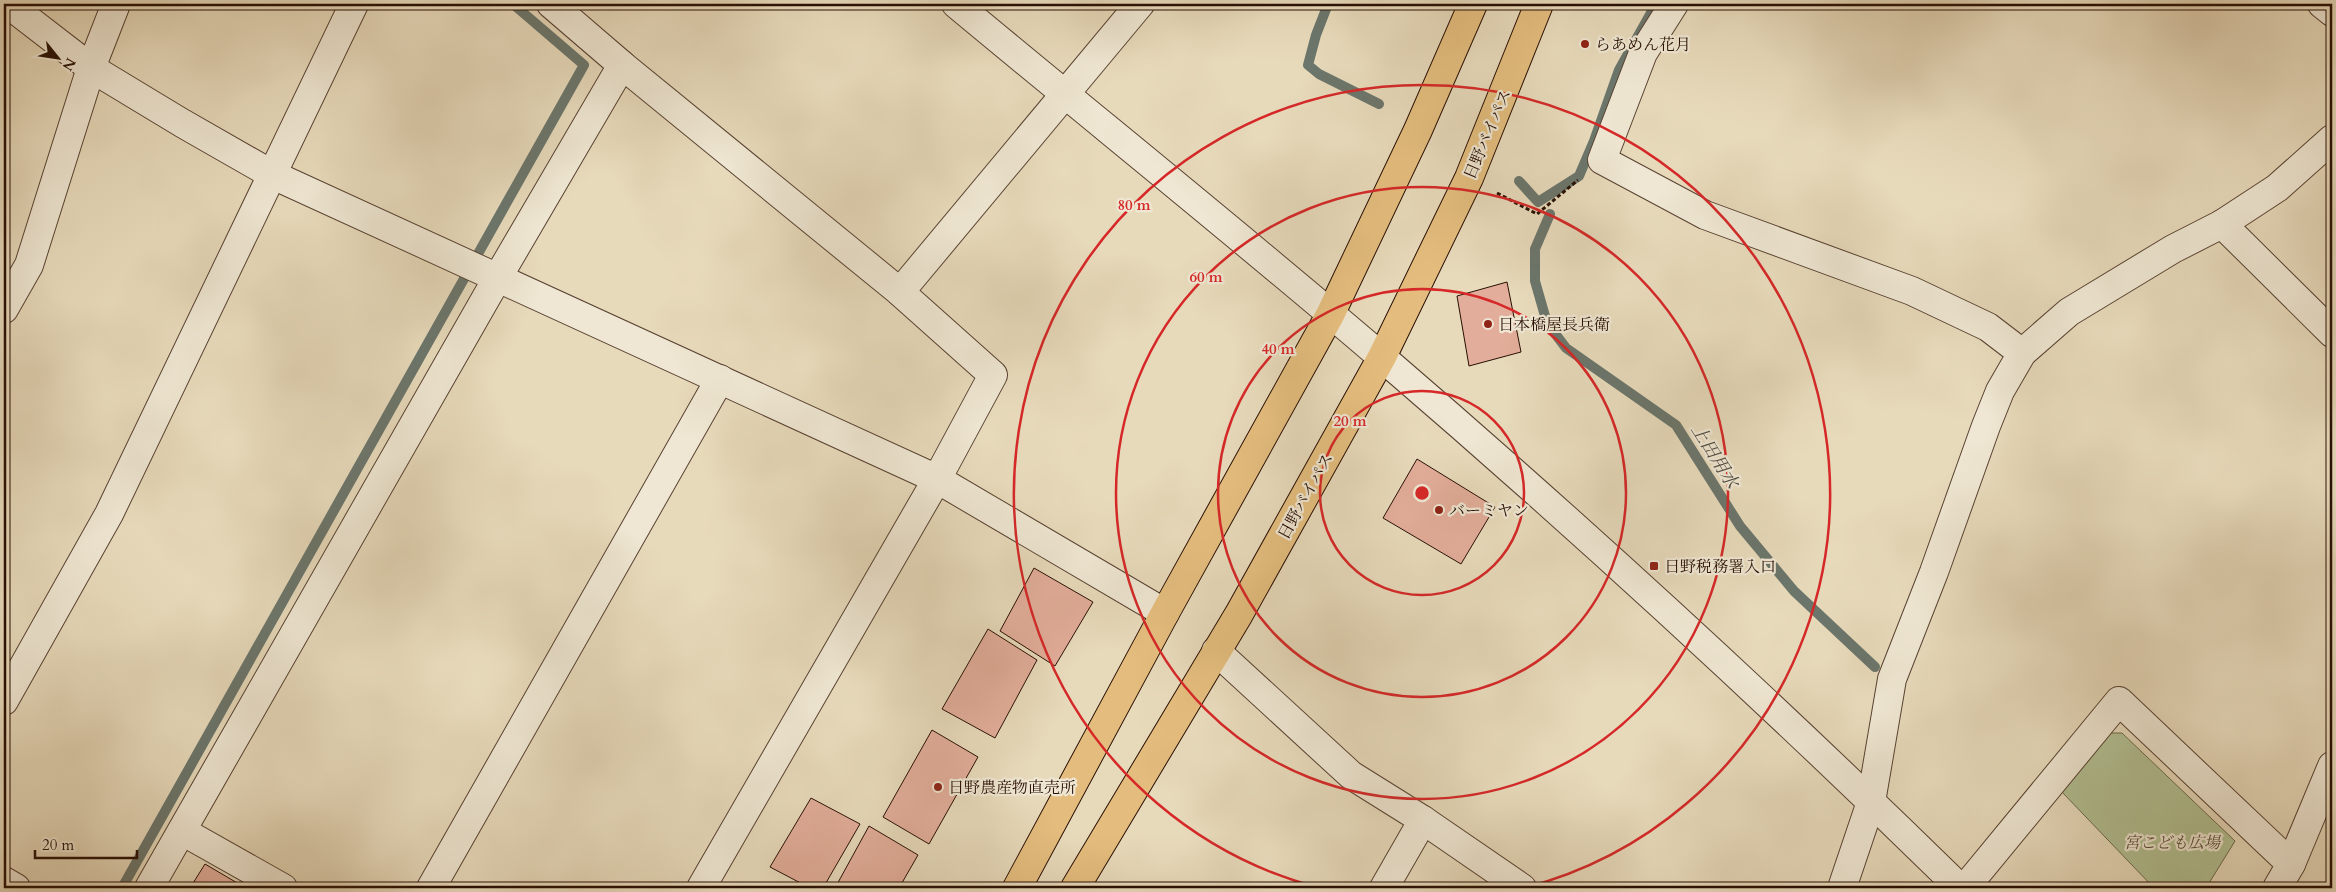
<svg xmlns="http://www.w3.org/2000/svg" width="2336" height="892" viewBox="0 0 2336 892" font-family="Cardo,'Noto Serif JP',serif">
<rect width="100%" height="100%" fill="#e7dabb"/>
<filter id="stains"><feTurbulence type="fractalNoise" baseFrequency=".004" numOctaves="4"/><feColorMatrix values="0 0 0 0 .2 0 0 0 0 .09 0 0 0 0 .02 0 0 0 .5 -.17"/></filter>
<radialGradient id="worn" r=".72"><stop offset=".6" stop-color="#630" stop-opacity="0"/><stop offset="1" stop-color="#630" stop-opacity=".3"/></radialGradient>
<polygon fill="#b2c093" stroke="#6d684c" points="2106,733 2122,733 2235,841 2206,888 2154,888 2062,792"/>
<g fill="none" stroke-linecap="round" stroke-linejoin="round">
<g stroke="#6b766c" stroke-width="10">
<polyline points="1328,4 1316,35 1308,65 1319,74 1379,104"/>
<polyline points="1519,181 1538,202 1579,176 1594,141 1619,70 1656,4"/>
<polyline points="1550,214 1535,249 1535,281 1547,323 1566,348 1676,425 1740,526 1794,591 1875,667"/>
<polyline points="122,888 584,65 513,4"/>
</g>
</g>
<g fill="#e2ad9a" stroke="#280f04">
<polygon points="1507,282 1521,352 1469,366 1457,296"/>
<polygon points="1417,459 1495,507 1461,564 1383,518"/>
<polygon points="1034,568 1093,602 1055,666 1000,631"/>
<polygon points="988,629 1037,660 995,738 942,709"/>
<polygon points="932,730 978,757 929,844 883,817"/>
<polygon points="811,798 860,824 823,888 810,888 770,867"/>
<polygon points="869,826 918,855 899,888 835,888"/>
<polygon points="205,864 239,884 236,888 190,888"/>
</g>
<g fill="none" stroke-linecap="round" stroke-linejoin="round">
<defs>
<g id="minor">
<polyline points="8,4 91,68 182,123 273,175 937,479 1165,613"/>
<polyline points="551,4 622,65"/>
<path d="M956,4C1099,123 1244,239 1385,360C1583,530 1774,706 1960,888"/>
<polyline points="1674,4 1643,53 1602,160 1705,215 1912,291 1988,327 2022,353"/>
<polyline points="2322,4 2332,12"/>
<polyline points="2222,224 2332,333"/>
<polyline points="900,292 1140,4"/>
<polyline points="4,309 29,265 91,68 116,4"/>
<polyline points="1216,651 1351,775 1423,820 1522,888"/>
<polyline points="4,701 109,514 354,4"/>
<polyline points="182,831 283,888"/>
<polyline points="2291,864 2332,766"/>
<polyline points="4,881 16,888"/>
<polyline points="149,888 498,277 622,65 900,292 993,375 937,479 701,888"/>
<polyline points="431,888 720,379"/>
<polyline points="1384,888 1423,820"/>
<polyline points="1842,888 1871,802 1892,679 1934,572 1986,426 2000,391 2022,353 2069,312 2173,249 2222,224 2277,188 2332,139"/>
<polyline points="1965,888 2119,701 2291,864 2277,888"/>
</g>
<g id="highway">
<polyline points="1017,888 1165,613 1330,315 1418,130 1473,4"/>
<polyline points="1075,888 1239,614 1382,357 1469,178 1539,4"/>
</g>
</defs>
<use href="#minor" stroke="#584232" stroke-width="30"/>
<use href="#highway" stroke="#280f04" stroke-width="30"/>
<polyline stroke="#280f04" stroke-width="3" stroke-dasharray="4 2.5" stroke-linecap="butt" points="1497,193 1537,214 1578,180"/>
<use href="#minor" stroke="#efe7d3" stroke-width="28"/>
<use href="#highway" stroke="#e4bd7e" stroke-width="28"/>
</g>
<g fill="none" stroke="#d62828" stroke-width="2.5">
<circle cx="1422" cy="493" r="102"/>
<circle cx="1422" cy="493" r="204"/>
<circle cx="1422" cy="493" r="306"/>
<path d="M1320 888A408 408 0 1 1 1524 888"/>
</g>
<g fill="#8f2418" stroke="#efe7d3" stroke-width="2">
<circle cx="1585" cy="44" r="5"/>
<circle cx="1488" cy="324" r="5"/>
<circle cx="1439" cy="510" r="5"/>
<rect x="1649" y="561" width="10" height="10" rx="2.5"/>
<circle cx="938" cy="787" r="5"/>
</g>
<g text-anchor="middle" stroke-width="4.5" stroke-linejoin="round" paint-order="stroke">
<g font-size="16" fill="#280f04" stroke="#efe7d3" text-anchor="start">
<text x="1595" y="50">らあめん花月</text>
<text x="1498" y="330">日本橋屋長兵衛</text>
<text x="1449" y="516">バーミヤン</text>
<text x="1664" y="572">日野税務署入口</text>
<text x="948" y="793">日野農産物直売所</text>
</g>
<g font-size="16" fill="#280f04" stroke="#efe7d3">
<text transform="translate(1487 134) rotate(-67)" y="6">日野バイパス</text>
<text transform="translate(1305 496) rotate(-61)" y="6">日野バイパス</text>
</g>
<g font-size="16" font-style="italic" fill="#584d36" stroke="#efe7d3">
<text x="2172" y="848">宮こども広場</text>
</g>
<g font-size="18" font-style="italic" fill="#4f4b41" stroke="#efe7d3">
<text transform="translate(1715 456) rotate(58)" y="6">上田用水</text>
</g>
</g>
<circle cx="1422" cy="493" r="8" fill="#d62828" stroke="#efe7d3" stroke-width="2.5"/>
<g font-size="15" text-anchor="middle" font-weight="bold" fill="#d62828" stroke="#efe7d3" stroke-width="4.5" stroke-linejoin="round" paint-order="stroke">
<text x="1134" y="210">80 m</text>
<text x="1206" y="282">60 m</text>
<text x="1278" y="354">40 m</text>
<text x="1350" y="426">20 m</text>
</g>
<rect width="2336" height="892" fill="none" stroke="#e7dabb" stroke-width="20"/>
<rect x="5" y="5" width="2326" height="882" fill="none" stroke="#280f04" stroke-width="2.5"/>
<rect x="10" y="10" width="2316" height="872" fill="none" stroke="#280f04"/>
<g transform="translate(58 58) rotate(120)" stroke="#efe7d3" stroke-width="4" paint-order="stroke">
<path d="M0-4L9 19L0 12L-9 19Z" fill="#280f04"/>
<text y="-8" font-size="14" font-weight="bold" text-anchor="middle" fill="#280f04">N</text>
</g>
<path d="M35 850v8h102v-8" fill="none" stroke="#280f04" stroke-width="2.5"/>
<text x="42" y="850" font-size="15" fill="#280f04" stroke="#efe7d3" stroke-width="4" paint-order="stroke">20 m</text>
<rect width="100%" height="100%" filter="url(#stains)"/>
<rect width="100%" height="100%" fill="url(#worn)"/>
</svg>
